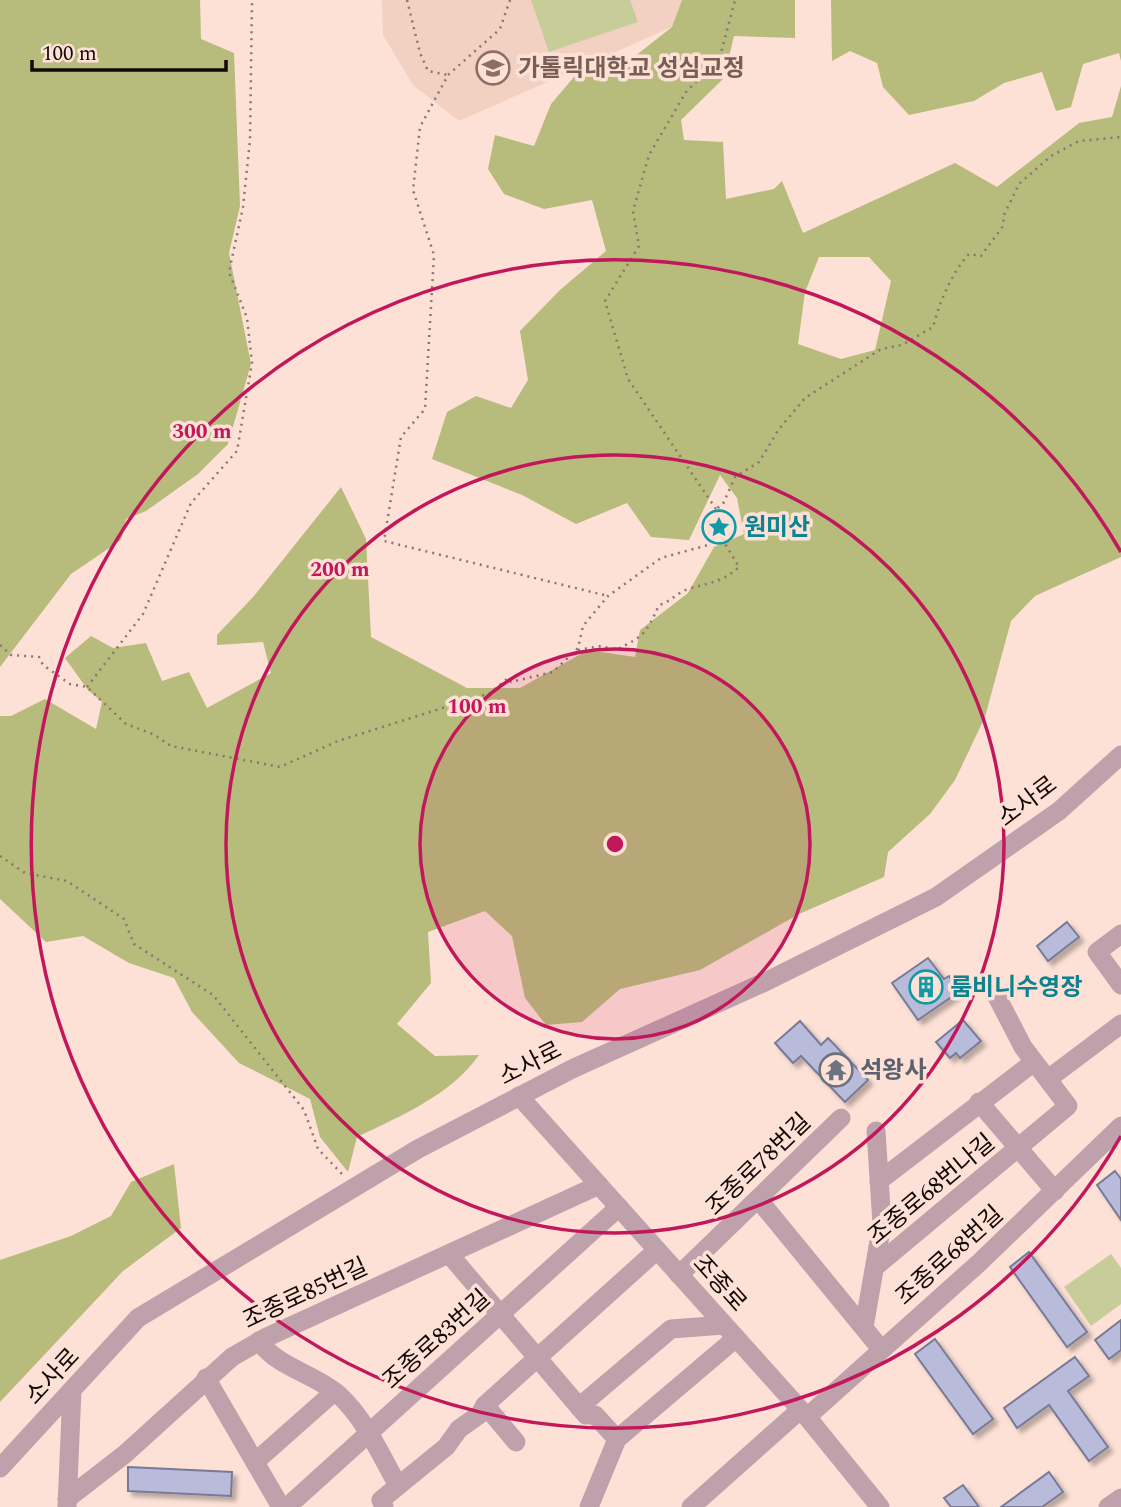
<svg xmlns="http://www.w3.org/2000/svg" width="1121" height="1507" viewBox="0 0 1121 1507" font-family="Spectral,'Noto Sans KR',serif">
<defs>
<filter id="shadow"><feDropShadow dx="4.5" dy="4.5" stdDeviation="2" flood-color="#0004"/></filter>
</defs>
<rect width="100%" height="100%" fill="#fde1d6"/>
<polygon fill="#f2d1c3" points="382,0 733,0 459,121 413,85 383,35"/>
<g fill="#c7cc99">
<polygon points="531,0 630,0 638,22 549,52"/>
<polygon points="1111,1254 1121,1268 1121,1304 1091,1326 1064,1287"/>
</g>
<g fill="#b7bb7b" fill-rule="evenodd">
<polygon points="0,0 200,0 201,39 234,53 240,206 229,253 251,364 228,444 198,474 146,511 126,519 121,540 71,574 0,667"/>
<path d="M682,0H795V38L734,36L724,78L681,120L684,140L723,142L726,199L774,189L782,181L803,233L955,163L997,187L1079,123L1112,117L1121,86V557L1035,596L1011,621L985,717L955,780L930,814L888,852L884,877L799,914L700,970L620,989L582,1022L546,1025L525,998L512,936L485,911L428,932L431,983L397,1024L435,1056L479,1055C450,1096 400,1116 357,1137L348,1172L320,1137L310,1099L239,1063L192,1012L174,978L129,963L83,936L46,942L0,899V716H11L45,699L96,729L102,702L88,690L65,658L91,636L113,648L146,643L162,681L189,672L207,708L271,673L263,642L217,645V635L254,596L341,487L366,539L371,637L467,688H520L588,650L635,657L640,630L688,593L714,547L744,534L737,498L720,475L689,540L651,537L627,503L576,524L522,495L432,459L447,412L476,396L511,408L528,380L520,331L560,290L606,251L592,200L544,209L504,194L488,169L495,135L534,146L551,104L574,77L615,72L672,27ZM819,257H869L891,281L875,350L841,359L798,344L805,292Z"/>
<polygon points="831,0 1121,0 1121,61 1119,53 1083,64 1071,107 1056,111 1042,72 1004,83 974,101 909,115 883,87 877,63 850,51 832,61"/>
<polygon points="174,1164 181,1228 123,1271 0,1402 0,1260 71,1236 111,1216 131,1182"/>
</g>
<g fill="#b8bbda" stroke="#787a97" stroke-width="2" filter="url(#shadow)">
<polygon points="1067,922 1079,937 1048,961 1037,946"/>
<polygon points="928,958 944,979 949,976 960,991 918,1020 892,983"/>
<polygon points="963,1020 981,1041 960,1058 956,1053 950,1058 936,1042"/>
<polygon points="800,1021 821,1045 828,1038 868,1080 845,1102 801,1056 793,1063 775,1043"/>
<polygon points="1115,1171 1121,1179 1121,1220 1097,1185"/>
<polygon points="1029,1252 1087,1332 1067,1347 1010,1267"/>
<polygon points="1121,1320 1121,1350 1109,1359 1095,1340"/>
<polygon points="935,1339 993,1419 973,1434 915,1354"/>
<polygon points="1075,1357 1089,1376 1068,1391 1108,1447 1089,1461 1049,1405 1017,1428 1004,1408"/>
<polygon points="128,1467 232,1472 231,1496 128,1491"/>
<polygon points="1049,1472 1063,1492 1042,1507 1001,1507"/>
<polygon points="963,1485 979,1507 951,1507 944,1498"/>
</g>
<g fill="none" stroke-linecap="round" stroke-linejoin="round">
<g stroke="#8a766f" stroke-width="2.5" stroke-dasharray="2 5" stroke-linecap="butt">
<polyline points="407,0 420,53 428,71 448,75"/>
<polyline points="510,0 500,29 448,75 420,127 413,190 434,255 425,409 401,437 384,541 608,596"/>
<polyline points="716,509 628,379 605,301 639,246 633,211 649,155 686,92 720,57 735,0"/>
<path d="M0,645L11,655L39,657L43,665L70,684L87,687L126,724L153,734L171,746L280,767L338,741L490,693L508,678L511,682L553,672L578,648L583,626L608,596L661,558L708,545L716,509L723,504L735,477L759,462L779,429L805,398L881,349L902,345L933,327C940,301 951,274 969,254L981,256L1003,226L1004,215L1019,184L1051,156L1079,141L1121,137"/>
<path d="M578,650L601,646L616,650C644,636 646,634 659,605C670,602 677,593 688,589C708,583 723,582 739,567L724,542L722,526L712,518"/>
<polyline points="87,687 143,614 191,503 237,451 252,363 247,318 229,272 243,207 250,140 252,0"/>
<polyline points="0,856 25,873 67,881 124,919 134,944 213,995 304,1110 318,1149 343,1175"/>
</g>
<g stroke="#bfa1ab" stroke-width="19">
<polyline points="1121,934 1097,952 1121,985"/>
<polyline points="1048,1079 1121,1024"/>
<polyline points="519,1096 807,1417 880,1507"/>
<polyline points="979,1102 1055,1191"/>
<polyline points="879,1181 1034,1062"/>
<polyline points="758,1199 881,1349"/>
<polyline points="449,1254 586,1415 595,1415 617,1439"/>
<polyline points="875,1267 1068,1106 1023,1047 993,989"/>
<polyline points="679,1275 841,1118"/>
<polyline points="864,1327 882,1224 876,1131"/>
<path d="M259,1341C278,1368 314,1373 339,1395C365,1419 381,1455 398,1486L381,1500L384,1507"/>
<polyline points="206,1378 281,1507"/>
<polyline points="485,1405 516,1442"/>
<polyline points="579,1407 671,1329 724,1325"/>
<polyline points="807,1417 980,1262 1121,1126"/>
<polyline points="255,1462 334,1392"/>
<polyline points="0,1468 138,1318 418,1149 572,1069 765,982 936,897 1059,811 1121,755"/>
<polyline points="398,1486 446,1447 459,1429 480,1414 485,1405 657,1250"/>
<polyline points="67,1499 125,1454 232,1357 265,1338 599,1185"/>
<polyline points="67,1507 72,1390"/>
<polyline points="287,1507 619,1207"/>
<polyline points="589,1507 617,1439 736,1338"/>
<polyline points="691,1507 800,1410"/>
<polyline points="1108,1507 1121,1498"/>
</g>
</g>
<circle cx="615" cy="844" r="195" fill="#c2185b" fill-opacity=".12"/>
<g fill="none" stroke="#c2185b" stroke-width="3.5">
<circle cx="615" cy="844" r="195"/>
<circle cx="615" cy="844" r="389"/>
<path d="M1121 1136A584 584 0 1 1 1121 552"/>
</g>
<defs>
<symbol id="university-ring" viewBox="-11 -11 22 22"><circle r="9.5" fill="#fde1d6" stroke="#8d6e63" stroke-width="1.5"/><path d="M0-5L7-2L0 1L-7-2ZM-4 1L0 2.5L4 1V4Q0 6-4 4Z" fill="#8d6e63"/></symbol>
<symbol id="sight-ring" viewBox="-11 -11 22 22"><circle r="9.5" fill="#fde1d6" stroke="#0f9aa8" stroke-width="1.5"/><path d="M0-6L1.8-2.2L6-1.7L2.9 1.2L3.7 5.4L0 3.3L-3.7 5.4L-2.9 1.2L-6-1.7L-1.8-2.2Z" fill="#0f9aa8"/></symbol>
<symbol id="building-ring" viewBox="-11 -11 22 22"><circle r="9.5" fill="#fde1d6" stroke="#0f9aa8" stroke-width="1.5"/><path d="M-4-6H4V6H1V3H-1V6H-4ZM-2.5-4.3h1.7v1.8h-1.7ZM.8-4.3h1.7v1.8H.8ZM-2.5-1h1.7V.8h-1.7ZM.8-1h1.7V.8H.8Z" fill="#0f9aa8"/></symbol>
<symbol id="temple-ring" viewBox="-11 -11 22 22"><circle r="9.5" fill="#fde1d6" stroke="#6b7280" stroke-width="1.5"/><path d="M0-6L5-2H3V0L6.5 2.5H4V6H1.5V3h-3V6H-4V2.5H-6.5L-3 0V-2H-5Z" fill="#6b7280"/></symbol>
</defs>
<g fill-rule="evenodd">
<use href="#university-ring" x="474" y="49" width="38" height="38"/>
<use href="#sight-ring" x="700" y="508" width="38" height="38"/>
<use href="#building-ring" x="907" y="968" width="38" height="38"/>
<use href="#temple-ring" x="817" y="1051" width="38" height="38"/>
</g>
<g text-anchor="middle" stroke-width="7" stroke-linejoin="round" paint-order="stroke">
<g font-size="24" font-weight="bold" fill="#785e54" stroke="#fde1d6" text-anchor="start">
<text x="518" y="76">가톨릭대학교 성심교정</text>
</g>
<g font-size="24" font-weight="bold" fill="#0d838f" stroke="#fde1d6" text-anchor="start">
<text x="744" y="535">원미산</text>
<text x="950" y="995">룸비니수영장</text>
</g>
<g font-size="24" fill="#130805" stroke="#fde1d6">
<text transform="translate(1027 801) rotate(-37)" y="8">소사로</text>
<text transform="translate(530 1063) rotate(-27)" y="8">소사로</text>
<text transform="translate(758 1164) rotate(-44)" y="8">조종로78번길</text>
<text transform="translate(931 1189) rotate(-40)" y="8">조종로68번나길</text>
<text transform="translate(949 1255) rotate(-42)" y="8">조종로68번길</text>
<text transform="translate(720 1283) rotate(48)" y="8">조종로</text>
<text transform="translate(305 1293) rotate(-25)" y="8">조종로85번길</text>
<text transform="translate(436 1339) rotate(-42)" y="8">조종로83번길</text>
<text transform="translate(52 1376) rotate(-47)" y="8">소사로</text>
</g>
<g font-size="24" font-weight="bold" fill="#5b616d" stroke="#fde1d6" text-anchor="start">
<text x="860" y="1078">석왕사</text>
</g>
</g>
<circle cx="615" cy="844" r="10" fill="#c2185b" stroke="#fde1d6" stroke-width="3.5"/>
<g font-size="21" text-anchor="middle" font-weight="bold" fill="#c2185b" stroke="#fde1d6" stroke-width="7" stroke-linejoin="round" paint-order="stroke">
<text x="202" y="438">300 m</text>
<text x="340" y="576">200 m</text>
<text x="477" y="713">100 m</text>
</g>
<path d="M32 60v10h194v-10" fill="none" stroke="#130805" stroke-width="3.5"/>
<text x="42" y="60" font-size="21" fill="#130805" stroke="#fde1d6" stroke-width="5" paint-order="stroke">100 m</text>
</svg>
